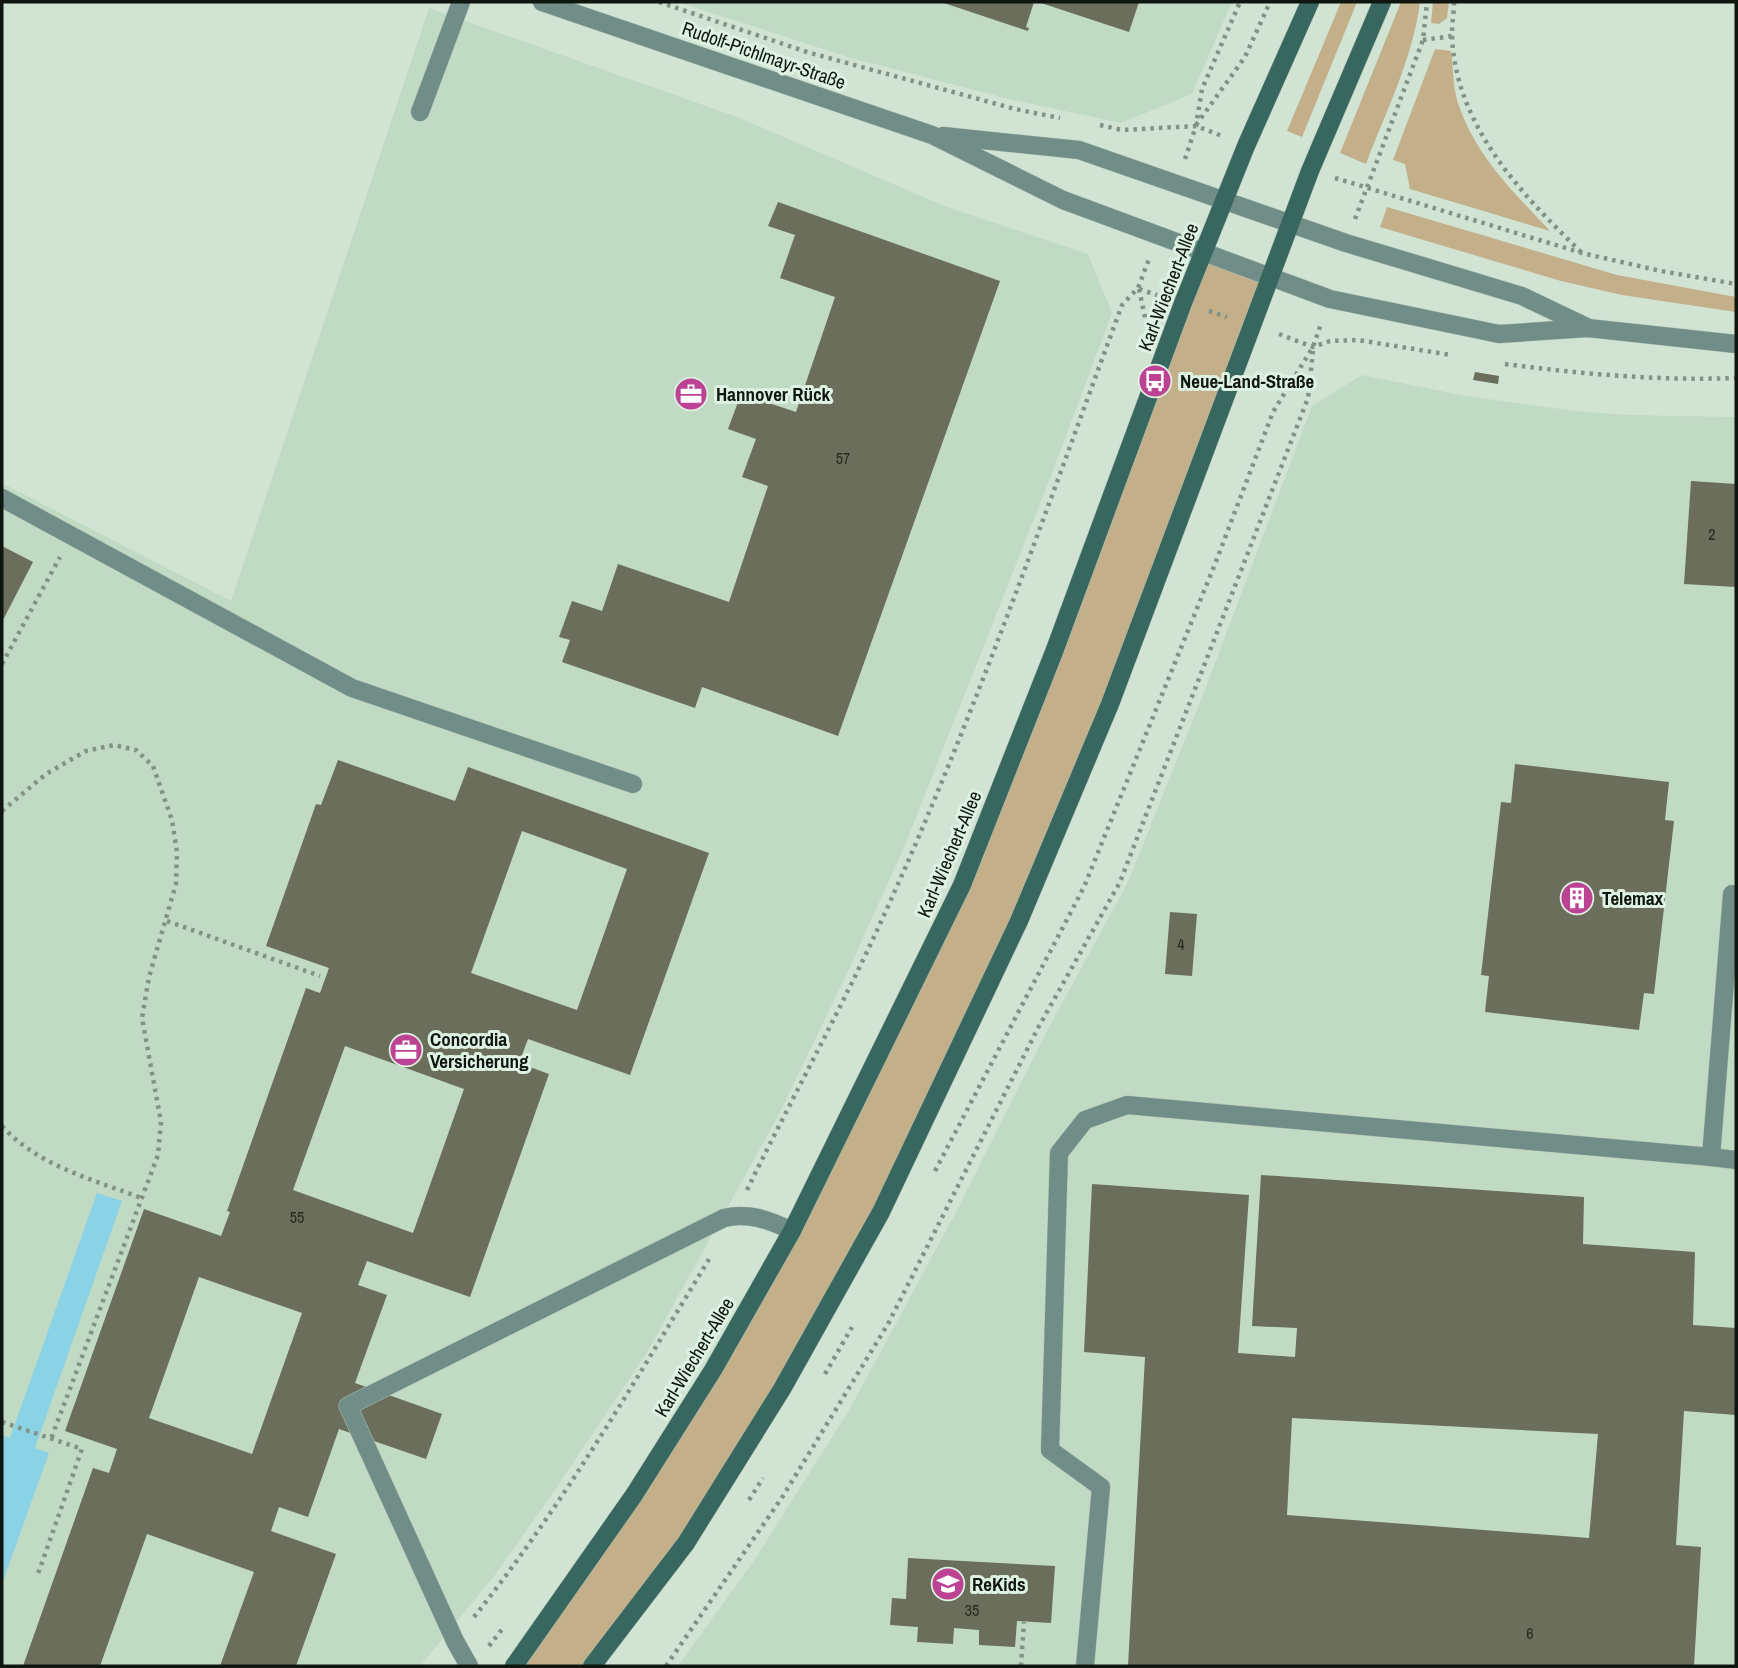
<svg xmlns="http://www.w3.org/2000/svg" width="1738" height="1668" viewBox="0 0 1738 1668" font-family="'Archivo Narrow',sans-serif">
<rect width="100%" height="100%" fill="#d1e4d4"/>
<g fill="#c1dac4">
<polygon points="678,2 1232,2 1192,94 1121,123 1009,99 851,58"/>
<polygon points="429,8 740,118 944,206 1088,254 1112,313 1051,476 905,845 844,980 776,1120 646,1354 557,1487 495,1575 420,1666 2,1666 2,483 231,601"/>
<polygon points="1362,375 1466,396 1575,411 1629,415 1736,417 1736,1666 678,1666 755,1559 848,1412 955,1214 1046,1033 1128,882 1203,695 1312,406"/>
</g>
<g fill="#c3af8a">
<polygon points="1341,2 1357,2 1302,137 1287,131"/>
<path d="M1401,2H1420C1413,58 1386,111 1366,164L1340,153Z"/>
<polygon points="1433,2 1449,2 1447,18 1439,24 1431,23"/>
<path d="M1435,49L1451,51C1453,67 1453,85 1457,100C1475,156 1511,189 1550,231L1410,189L1405,164L1393,160Z"/>
<polygon points="1387,207 1617,275 1736,297 1736,312 1622,295 1561,281 1380,227"/>
<polygon points="1204,252 1270,278 1019,921 782,1389 592,1666 514,1666 713,1370 962,885"/>
</g>
<polygon fill="#8ad3e6" points="97,1193 122,1201 35,1448 49,1453 2,1584 2,1435 10,1438"/>
<g fill="#6a6e5a" fill-rule="evenodd">
<polygon points="941,2 1034,2 1026,27 1029,28 1028,31"/>
<polygon points="1038,2 1139,2 1129,32"/>
<polygon points="778,202 1000,281 838,736 702,687 695,708 562,662 570,640 559,637 572,601 602,611 618,564 729,602 768,486 742,477 756,439 728,429 741,394 796,412 835,297 780,278 795,235 768,226"/>
<polygon points="1475,372 1499,376 1498,384 1473,380"/>
<polygon points="1691,481 1736,484 1736,587 1684,584"/>
<polygon points="2,546 33,562 2,622"/>
<path d="M338,760L455,801L468,767L709,853L630,1075L528,1039L519,1063L549,1074L470,1297L367,1261L358,1285L387,1295L355,1383L442,1414L426,1459L339,1429L308,1517L279,1507L271,1531L336,1554L296,1666H220L254,1572L147,1534L100,1666H23L93,1468L109,1473L117,1449L65,1431L144,1209L221,1236L230,1212L227,1211L306,988L320,993L329,968L266,946L316,804L321,805ZM522,831L627,869L577,1010L471,973ZM345,1046L464,1089L413,1233L293,1190ZM199,1277L302,1313L252,1454L149,1418Z"/>
<polygon points="1515,764 1669,782 1665,820 1674,821 1654,994 1644,993 1639,1030 1485,1012 1489,976 1481,975 1501,802 1511,803"/>
<polygon points="1170,912 1197,914 1192,976 1165,974"/>
<path d="M1261,1175L1584,1197L1583,1244L1695,1252L1693,1325L1736,1328V1415L1684,1411L1676,1545L1701,1547L1694,1666H1128L1145,1357L1084,1352L1092,1184L1249,1195L1238,1353L1295,1357L1297,1328L1252,1326ZM1292,1418L1598,1434L1589,1538L1287,1515Z"/>
<polygon points="908,1558 1055,1566 1051,1623 1017,1621 1015,1647 979,1645 979,1630 954,1628 953,1644 917,1642 918,1627 890,1625 892,1598 906,1599"/>
</g>
<g fill="none" stroke-linecap="round" stroke-linejoin="round">
<defs>
<g id="lane">
<polyline points="420,112 461,2"/>
<polyline points="2,498 352,688 633,784"/>
<polyline points="1711,1157 1736,1160"/>
<path d="M469,1666L455,1641L348,1406L724,1218C748,1212 770,1220 792,1231"/>
<polyline points="1085,1666 1101,1487 1050,1450 1059,1153 1085,1120 1127,1105 1711,1157 1732,894"/>
</g>
<g id="street">
<polyline points="542,2 932,135 1063,200 1330,299 1499,334 1588,328 1736,344"/>
<polyline points="943,136 1079,150 1346,243 1522,296 1587,327"/>
</g>
<g id="secondary">
<polyline points="514,1666 634,1495 713,1370 792,1231 962,885 1054,652 1183,303 1246,146 1310,2"/>
<polyline points="592,1666 686,1543 782,1389 881,1212 1019,921 1110,704 1310,171 1382,2"/>
</g>
</defs>
<use href="#lane" stroke="#aebfb1" stroke-width="19"/>
<use href="#street" stroke="#aebfb1" stroke-width="19"/>
<use href="#secondary" stroke="#aebfb1" stroke-width="19"/>
<g stroke="#849286" stroke-width="4.5" stroke-dasharray="3.5 5" stroke-linecap="butt">
<polyline points="659,2 807,52 1015,109 1060,118"/>
<path d="M1454,2C1454,12 1452,23 1452,34C1454,124 1521,194 1581,252"/>
<polyline points="1423,40 1452,36"/>
<polyline points="1100,125 1122,130 1196,126 1222,136"/>
<polyline points="1196,125 1245,57 1270,2"/>
<polyline points="1185,159 1196,126 1202,89 1240,2"/>
<polyline points="1335,178 1582,253 1661,271 1736,284"/>
<polyline points="1355,219 1423,40 1427,2"/>
<polyline points="1139,289 1146,322"/>
<polyline points="1139,289 1157,295"/>
<polyline points="1209,311 1227,317"/>
<polyline points="1279,334 1313,347 1330,341 1358,340 1451,355"/>
<path d="M1505,364C1582,374 1659,381 1736,378"/>
<polyline points="2,664 60,557"/>
<polyline points="2,811 46,774 86,751 114,745 136,750 153,766 172,820 177,852 176,884 149,977 142,1018 161,1122 158,1155 51,1439"/>
<polyline points="167,921 320,976"/>
<path d="M2,1126C38,1166 92,1179 141,1198"/>
<polyline points="935,1171 1084,887 1215,564 1273,412 1313,347 1321,324"/>
<path d="M747,1190C788,1106 833,1024 873,939C969,733 1043,518 1122,305L1138,288L1149,259"/>
<polyline points="825,1374 852,1327"/>
<polyline points="2,1422 82,1449 38,1574"/>
<polyline points="749,1500 763,1478"/>
<path d="M474,1617C564,1504 636,1379 711,1256"/>
<polyline points="489,1646 503,1628"/>
<polyline points="666,1666 783,1496 888,1324 1038,1028 1120,882 1308,398 1313,351"/>
<polyline points="1021,1666 1024,1622"/>
</g>
<use href="#lane" stroke="#708d88" stroke-width="18"/>
<use href="#street" stroke="#708d88" stroke-width="18"/>
<use href="#secondary" stroke="#38675f" stroke-width="18"/>
</g>
<defs>
<symbol id="bus-disc" viewBox="-11 -11 22 22"><circle r="9.5" fill="#bc4293" stroke="#def2e1"/><path d="M-5-6H5V4H4V6H2V4H-2V6H-4V4H-5ZM-3.5-4V0h7V-4ZM-3.5 1.2v1.5H-2V1.2ZM2 1.2v1.5H3.5V1.2Z" fill="#fff"/></symbol>
<symbol id="office-disc" viewBox="-11 -11 22 22"><circle r="9.5" fill="#bc4293" stroke="#def2e1"/><path d="M-6-3h4V-5.5h4V-3h4V5H-6ZM-1-4.5V-3h2v-1.5ZM-6 0V1H6V0Z" fill="#fff"/></symbol>
<symbol id="building-disc" viewBox="-11 -11 22 22"><circle r="9.5" fill="#bc4293" stroke="#def2e1"/><path d="M-4-6H4V6H1V3H-1V6H-4ZM-2.5-4.3h1.7v1.8h-1.7ZM.8-4.3h1.7v1.8H.8ZM-2.5-1h1.7V.8h-1.7ZM.8-1h1.7V.8H.8Z" fill="#fff"/></symbol>
<symbol id="school-disc" viewBox="-11 -11 22 22"><circle r="9.5" fill="#bc4293" stroke="#def2e1"/><path d="M0-5L7-2L0 1L-7-2ZM-4 1L0 2.5L4 1V4Q0 6-4 4Z" fill="#fff"/></symbol>
</defs>
<g fill-rule="evenodd">
<use href="#bus-disc" x="1136" y="362" width="38" height="38"/>
<use href="#office-disc" x="672" y="375" width="38" height="38"/>
<use href="#building-disc" x="1558" y="879" width="38" height="38"/>
<use href="#office-disc" x="387" y="1031" width="38" height="38"/>
<use href="#school-disc" x="929" y="1565" width="38" height="38"/>
</g>
<g text-anchor="middle" stroke-width="6" stroke-linejoin="round" paint-order="stroke">
<g font-size="16" fill="#262c22">
<text x="843" y="464">57</text>
<text x="1712" y="540">2</text>
<text x="1181" y="950">4</text>
<text x="297" y="1223">55</text>
<text x="972" y="1616">35</text>
<text x="1530" y="1639">6</text>
</g>
<g font-size="19" fill="#0f1610" stroke="#def2e1">
<text transform="translate(764 55) rotate(19)" y="7">Rudolf-Pichlmayr-Straße</text>
<text transform="translate(1168 287) rotate(-69)" y="7">Karl-Wiechert-Allee</text>
<text transform="translate(949 854) rotate(-67)" y="7">Karl-Wiechert-Allee</text>
<text transform="translate(694 1357) rotate(-59)" y="7">Karl-Wiechert-Allee</text>
</g>
<g font-size="19" font-weight="bold" fill="#0f1610" stroke="#def2e1" text-anchor="start">
<text x="1180" y="388">Neue-Land-Straße</text>
<text x="716" y="401">Hannover Rück</text>
<text x="1602" y="905">Telemax</text>
<text x="430" y="1046">Concordia<tspan x="430" dy="22">Versicherung</tspan></text>
<text x="972" y="1591">ReKids</text>
</g>
</g>
<rect width="1738" height="1668" fill="none" stroke="#0f1610" stroke-width="7"/>
</svg>
